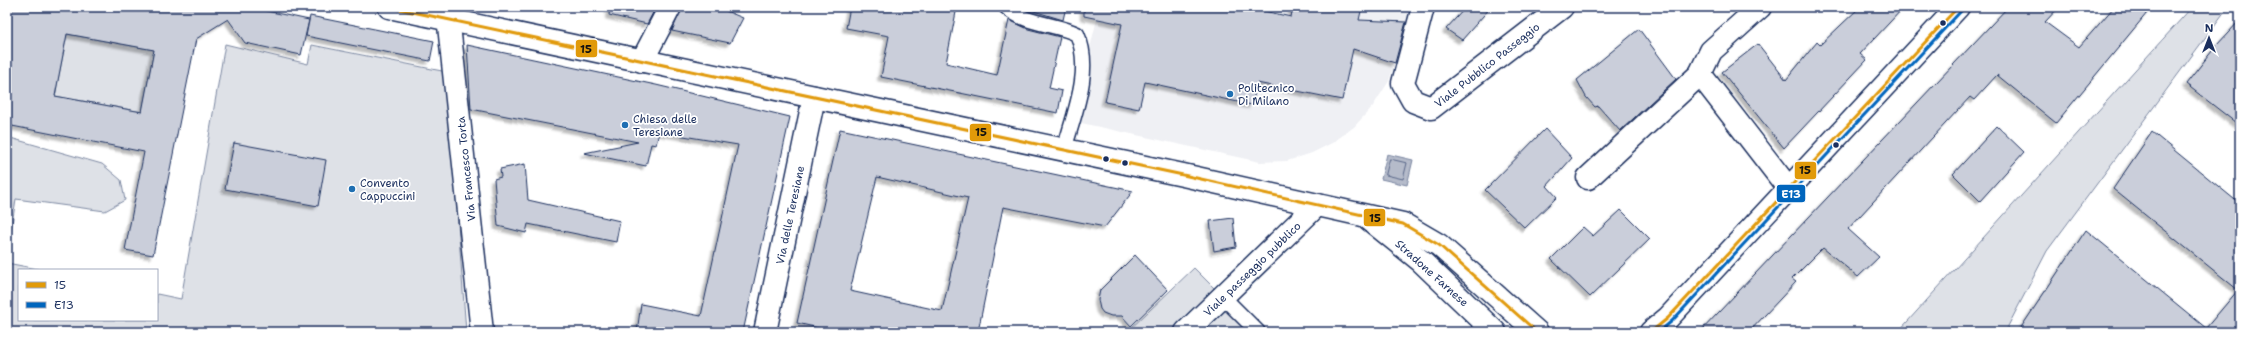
<svg xmlns="http://www.w3.org/2000/svg" width="2247" height="339" viewBox="0 0 2247 339" font-family="'Shantell Sans',sans-serif">
<defs>
<filter id="shadow"><feDropShadow dx="-3.5" dy="3.5" stdDeviation="1" flood-color="#0004"/></filter>
</defs>
<rect width="100%" height="100%" fill="#fff"/>
<filter id="ink" filterUnits="userSpaceOnUse"><feTurbulence type="fractalNoise" baseFrequency=".025" numOctaves="2"/><feDisplacementMap in="SourceGraphic" scale="8" xChannelSelector="R" yChannelSelector="G"/><feConvolveMatrix kernelMatrix="1 2 1 2 8 2 1 2 1" color-interpolation-filters="sRGB"/></filter>
<g filter="url(#ink)">
<polygon fill="#eff0f4" points="1100,7 1412,7 1389,81 1373,106 1354,127 1332,143 1312,153 1287,161 1260,162 1072,121"/>
<g fill="#dee1e7" stroke="#7c88a2">
<polygon points="2192,7 2228,7 2047,251 2005,332 1898,332"/>
<polygon points="67,34 154,50 142,112 55,96"/>
<polygon points="225,44 308,64 312,45 447,72 466,332 7,332 7,263 43,270 19,270 19,320 157,320 157,294 181,299"/>
<polygon points="7,137 102,164 121,180 125,200 105,211 16,199 7,255"/>
<polygon points="1194,268 1250,324 1242,332 1127,332"/>
</g>
<polygon fill="#b5bbca" stroke="#77839f" points="1387,154 1413,160 1407,185 1381,179"/>
<g fill="none" stroke-linecap="round" stroke-linejoin="round">
<polygon stroke="#596789" stroke-width="1" points="1390,159 1407,163 1403,179 1386,175"/>
</g>
<g fill="#caceda" stroke="#1b2f5e" fill-rule="evenodd" filter="url(#shadow)">
<path d="M7,7H248L309,20L301,55L245,43L228,19L196,39L153,255L125,250L144,152L7,125ZM67,34L154,50L142,112L55,96Z"/>
<polygon points="610,7 656,7 647,24 609,15"/>
<polygon points="682,7 728,7 726,11 743,18 730,43 672,31"/>
<polygon points="850,7 957,7 946,63 997,75 1009,20 1028,29 1060,37 1049,88 1062,91 1058,113 881,77 889,36 846,28"/>
<polygon points="1021,7 1066,7 1063,20"/>
<polygon points="1084,7 1246,7 1291,17 1293,7 1362,7 1359,20 1406,22 1395,63 1353,49 1342,100 1257,83 1252,105 1145,82 1139,109 1105,102 1122,24 1084,16"/>
<polygon points="1466,7 1491,7 1462,40 1446,29"/>
<polygon points="1860,7 1904,7 1860,54 1867,60 1784,148 1722,72 1758,44 1786,80 1817,42 1820,45"/>
<polygon points="2008,7 2059,7 2045,22 2079,47 2114,7 2152,7 2056,123 1997,75 1974,100 1970,97 1848,229 1879,257 1858,277 1823,248 1792,279 1796,282 1749,332 1700,332"/>
<polygon points="310,16 434,41 430,61 306,36"/>
<polygon points="2240,20 2240,126 2186,84 2216,46"/>
<polygon points="1639,29 1676,79 1620,131 1598,106 1595,107 1586,97 1577,80"/>
<polygon points="467,45 656,85 790,117 743,332 637,332 641,304 701,316 738,145 659,132 656,145 651,144 646,166 584,153 638,142 471,109"/>
<polygon points="1997,126 2024,152 1980,201 1953,174"/>
<path d="M840,129L1053,174L1133,191L1105,227L1003,207L978,332H836L797,323ZM877,177L968,198L942,311L850,291Z"/>
<polygon points="1545,129 1572,158 1547,186 1557,197 1525,228 1485,190"/>
<polygon points="2152,132 2240,204 2240,332 2018,332 2086,230 2206,328 2238,290 2113,189"/>
<polygon points="234,143 326,160 318,206 225,189"/>
<polygon points="525,164 528,200 620,221 616,242 528,224 526,233 498,226 494,179 501,177 500,169"/>
<polygon points="1621,210 1650,239 1590,297 1551,259 1583,227 1593,236"/>
<polygon points="1233,218 1236,247 1214,251 1210,221"/>
<polygon points="1135,255 1168,290 1131,326 1122,316 1111,316 1103,313 1100,309 1098,300 1100,290"/>
</g>
<g fill="none" stroke-linecap="round" stroke-linejoin="round">
<defs>
<g id="lane">
<path d="M1006,7C1026,25 1054,23 1077,34C1093,69 1074,114 1064,150"/>
<polyline points="1223,297 1258,332"/>
</g>
<g id="street">
<polyline points="447,7 482,332"/>
<polyline points="1423,7 1403,83 1413,101 1431,108 1562,7"/>
<polyline points="642,61 670,7"/>
<polyline points="1700,74 1789,189"/>
<polyline points="1588,178 1700,74 1711,51 1760,7"/>
<polyline points="765,332 814,97"/>
<polyline points="1186,332 1317,205"/>
</g>
<g id="secondary">
<polyline points="389,7 1183,175 1403,224 1439,245 1537,332"/>
<polyline points="1369,219 1421,261 1495,332"/>
<polyline points="1651,332 1668,318 1958,7"/>
</g>
</defs>
<use href="#lane" stroke="#1b2f5e" stroke-width="17"/>
<use href="#street" stroke="#1b2f5e" stroke-width="25"/>
<use href="#secondary" stroke="#1b2f5e" stroke-width="25"/>
<use href="#lane" stroke="#fff" stroke-width="14"/>
<use href="#street" stroke="#fff" stroke-width="22"/>
<use href="#secondary" stroke="#fff" stroke-width="22"/>
<defs>
<g id="bus-1">
<polyline points="389,7 1183,175 1403,224 1439,245 1537,332"/>
<polyline points="1651,332 1668,318 1958,7"/>
</g>
<polyline id="bus-2" points="1659,332 1672,321 1962,10"/>
</defs>
<use href="#bus-1" stroke="#fff" stroke-width="6"/>
<use href="#bus-2" stroke="#fff" stroke-width="6"/>
<use href="#bus-1" stroke="#e19a09" stroke-width="3"/>
<use href="#bus-2" stroke="#0065bd" stroke-width="3"/>
</g>
</g>
<g fill="#1b2f5e" stroke="#fff" stroke-width="1.5">
<circle cx="1943" cy="23" r="3.5"/>
<circle cx="1836" cy="145" r="3.5"/>
<circle cx="1106" cy="159" r="3.5"/>
<circle cx="1125" cy="163" r="3.5"/>
</g>
<g fill="#1f6fb2" stroke="#fff" stroke-width="1.5">
<circle cx="1230" cy="94" r="4"/>
<circle cx="625" cy="125" r="4"/>
<circle cx="352" cy="189" r="4"/>
</g>
<g text-anchor="middle" stroke-width="3.5" stroke-linejoin="round" paint-order="stroke">
<g font-size="11" fill="#1b2f5e" stroke="#fff">
<text transform="translate(1487 65) rotate(-38)" y="4">Viale Pubblico Passeggio</text>
<text transform="translate(466 169) rotate(-96)" y="4">Via Francesco Torta</text>
<text transform="translate(790 215) rotate(-78)" y="4">Via delle Teresiane</text>
<text transform="translate(1252 269) rotate(-44)" y="4">Viale passeggio pubblico</text>
<text transform="translate(1432 273) rotate(42)" y="4">Stradone Farnese</text>
</g>
<g font-size="11" fill="#1b2f5e" stroke="#fff" text-anchor="start">
<text x="1238" y="92">Politecnico<tspan x="1238" dy="13">Di Milano</tspan></text>
<text x="633" y="123">Chiesa delle<tspan x="633" dy="13">Teresiane</tspan></text>
<text x="360" y="187">Convento<tspan x="360" dy="13">Cappuccini</tspan></text>
</g>
</g>
<g stroke="#fff" stroke-width="1.5">
<rect x="575" y="39" width="23" height="19" rx="4" fill="#e19a09"/>
<rect x="969" y="123" width="23" height="19" rx="4" fill="#e19a09"/>
<rect x="1794" y="161" width="23" height="19" rx="4" fill="#e19a09"/>
<rect x="1776" y="184" width="30" height="19" rx="4" fill="#0065bd"/>
<rect x="1363" y="208" width="23" height="19" rx="4" fill="#e19a09"/>
</g>
<g font-size="11" text-anchor="middle" font-weight="bold" fill="#fff">
<text x="1791" y="198">E13</text>
</g>
<g font-size="11" text-anchor="middle" font-weight="bold" fill="#111">
<text x="586" y="53">15</text>
<text x="981" y="136">15</text>
<text x="1805" y="174">15</text>
<text x="1375" y="222">15</text>
</g>
<rect width="2247" height="339" fill="none" stroke="#fff" stroke-width="24"/>
<rect x="12" y="12" width="2223" height="315" fill="none" stroke="#1b2f5e" stroke-width="1.5" filter="url(#ink)"/>
<rect x="18" y="269" width="140" height="52" fill="#ffffff" stroke="#a4acbf"/>
<rect x="26" y="282" width="20" height="6" fill="#e19a09" stroke="#a4acbf"/>
<text x="54" y="289" font-size="12" fill="#1b2f5e">15</text>
<rect x="26" y="302" width="20" height="6" fill="#0065bd" stroke="#a4acbf"/>
<text x="54" y="309" font-size="12" fill="#1b2f5e">E13</text>
<g transform="translate(2209 38)" stroke="#ffffff" stroke-width="3" paint-order="stroke">
<path d="M0-3L7 15L0 10L-7 15Z" fill="#1b2f5e"/>
<text y="-6" font-size="11" font-weight="bold" text-anchor="middle" fill="#1b2f5e">N</text>
</g>
</svg>
